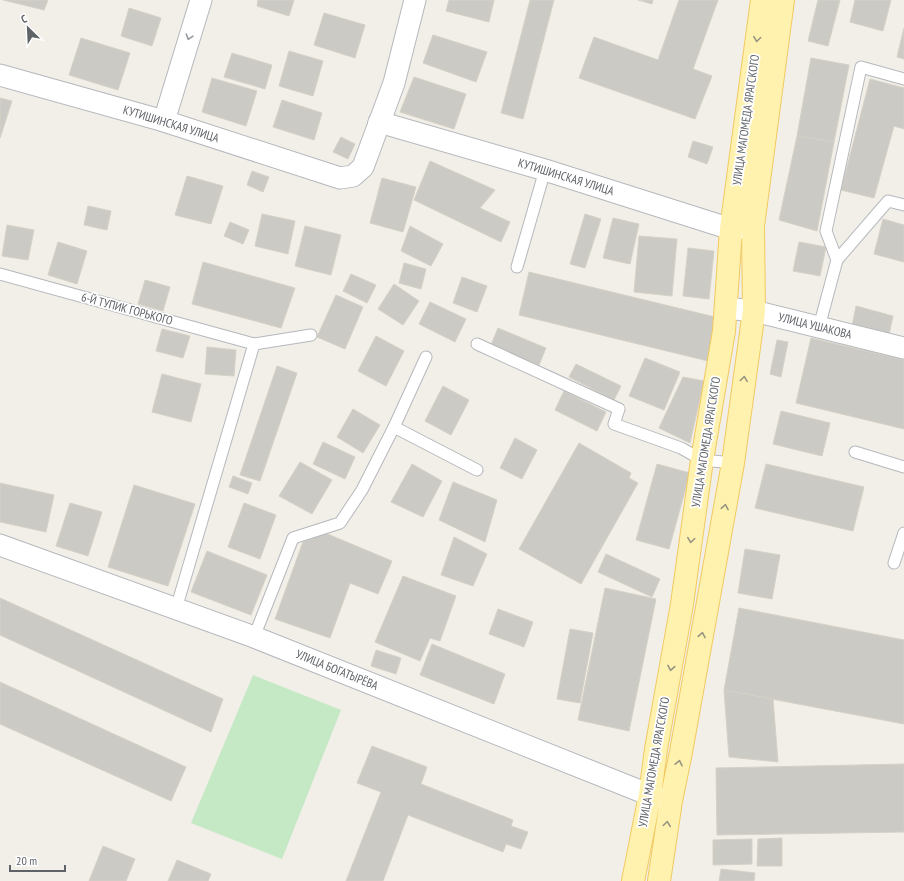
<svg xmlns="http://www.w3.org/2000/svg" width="904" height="881" viewBox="0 0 904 881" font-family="'PT Sans Narrow',sans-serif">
<rect width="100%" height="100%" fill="#f1efe8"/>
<polygon fill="#c5e8c5" points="253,675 341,710 282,859 191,823"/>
<g fill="#cccac5" stroke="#d6d1c6">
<polygon points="3,0 48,0 44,10"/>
<polygon points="258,0 294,0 289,16 257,6"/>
<polygon points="449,0 494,0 489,22 446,11"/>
<polygon points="530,0 554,0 523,119 501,113"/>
<polygon points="638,0 653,0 652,4"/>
<polygon points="679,0 718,0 693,69 712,76 695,119 579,78 594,37 658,60"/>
<polygon points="818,0 840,0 828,46 808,41"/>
<polygon points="855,0 891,0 883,31 850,22"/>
<polygon points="129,8 161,18 152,46 121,36"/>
<polygon points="324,13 365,25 355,58 314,45"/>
<polygon points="904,28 904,59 897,57"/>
<polygon points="433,35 487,52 476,82 423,63"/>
<polygon points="81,38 130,53 118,90 69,75"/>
<polygon points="289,51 323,61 313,96 279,86"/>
<polygon points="232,53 272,65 265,89 224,77"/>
<polygon points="811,58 849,65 834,142 797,136"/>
<polygon points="414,77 466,94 454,129 400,112"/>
<polygon points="212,78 257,91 246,126 202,112"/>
<polygon points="870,79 904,88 904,129 894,126 874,198 841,190"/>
<polygon points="0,98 12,101 0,138"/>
<polygon points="282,100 322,113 314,140 273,127"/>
<polygon points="797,136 834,142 817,231 779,220"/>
<polygon points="341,137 355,144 348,159 333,152"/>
<polygon points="693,141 713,147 707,164 688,157"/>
<polygon points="430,161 495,190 480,208 510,222 501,242 414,200"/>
<polygon points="252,171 269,177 263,192 247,185"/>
<polygon points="187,176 223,186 211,224 175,215"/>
<polygon points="382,178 416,187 403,232 370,223"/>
<polygon points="88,206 111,211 107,230 84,225"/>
<polygon points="262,214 295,221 288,254 255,246"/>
<polygon points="585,214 601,219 585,268 570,264"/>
<polygon points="613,218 639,224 630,264 603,258"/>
<polygon points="883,219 904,225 904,262 874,254"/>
<polygon points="230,222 249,230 243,244 224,236"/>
<polygon points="7,225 34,230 28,260 2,256"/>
<polygon points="305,226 341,235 331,275 295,266"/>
<polygon points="410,226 443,244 431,266 401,251"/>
<polygon points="639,236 677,239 672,296 634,292"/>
<polygon points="58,242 87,251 77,284 48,275"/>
<polygon points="799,242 826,247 820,276 793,271"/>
<polygon points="688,248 714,251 709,299 683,296"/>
<polygon points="203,262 295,288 281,328 192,304"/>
<polygon points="404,263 426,269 421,289 399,283"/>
<polygon points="529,272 719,318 708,361 519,315"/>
<polygon points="351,274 376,285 367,303 343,291"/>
<polygon points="462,277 487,286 477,312 453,303"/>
<polygon points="145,280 170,287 163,311 138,304"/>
<polygon points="394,284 419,301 403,325 378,309"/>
<polygon points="336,295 363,307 345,349 317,337"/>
<polygon points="430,302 466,319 455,342 419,324"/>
<polygon points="856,306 893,316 889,335 852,326"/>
<polygon points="498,328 546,348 539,365 491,345"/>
<polygon points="162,329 190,336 183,358 156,351"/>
<polygon points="376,336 404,351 386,386 358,371"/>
<polygon points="811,338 904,360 904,429 796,403"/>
<polygon points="777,340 788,342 781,377 770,374"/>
<polygon points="207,347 236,350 234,376 205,374"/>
<polygon points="645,358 680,372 664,410 629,396"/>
<polygon points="576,364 621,386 614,400 569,377"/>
<polygon points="277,366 297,373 260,481 240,475"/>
<polygon points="162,374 201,384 191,422 152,412"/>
<polygon points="683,377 704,381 690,443 659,428"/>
<polygon points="443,386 469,400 451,435 425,421"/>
<polygon points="564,391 606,412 597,431 555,410"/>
<polygon points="353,409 380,425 363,453 337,437"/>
<polygon points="781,411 830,423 822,456 773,444"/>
<polygon points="515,438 537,450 522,479 500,468"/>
<polygon points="323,442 355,457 345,479 313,464"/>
<polygon points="579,443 631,473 629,478 638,483 581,584 519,549"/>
<polygon points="300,462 332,480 312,514 279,496"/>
<polygon points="412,464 442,481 423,517 391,502"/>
<polygon points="657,464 690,473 669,549 636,540"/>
<polygon points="766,464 864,487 853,531 755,508"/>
<polygon points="233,476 252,483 248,494 229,487"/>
<polygon points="453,482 497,500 485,542 439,520"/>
<polygon points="0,483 54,495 46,532 0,522"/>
<polygon points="134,485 195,504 168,586 108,567"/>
<polygon points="70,503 102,512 88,556 56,546"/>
<polygon points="244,503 276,515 260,559 228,547"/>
<polygon points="325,533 392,561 378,594 350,583 330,638 275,619 303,542"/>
<polygon points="454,537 487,554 473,586 441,575"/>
<polygon points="745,549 780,555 772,599 738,593"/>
<polygon points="207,551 267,575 251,615 191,592"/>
<polygon points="606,554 660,579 652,597 598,572"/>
<polygon points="403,576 456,596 440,641 430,638 420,661 375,642"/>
<polygon points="605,588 656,599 629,731 578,720"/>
<polygon points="0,598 223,699 211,732 0,635"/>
<polygon points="739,608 904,640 904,724 724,690"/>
<polygon points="498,609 533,622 524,647 489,634"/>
<polygon points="570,629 593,633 580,703 557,699"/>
<polygon points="432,644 505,674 494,704 420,675"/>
<polygon points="376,650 401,658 396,674 371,666"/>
<polygon points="0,682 186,767 171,801 0,724"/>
<polygon points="724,690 773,699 778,762 729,757"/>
<polygon points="372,746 427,767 421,784 513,820 511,826 528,832 521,849 506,844 503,852 408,815 383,881 346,881 381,792 357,783"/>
<polygon points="904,764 904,832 717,835 716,768"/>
<polygon points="782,838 782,866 757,866 758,839"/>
<polygon points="752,839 752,864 713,865 713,840"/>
<polygon points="103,846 135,859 126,881 89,881"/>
<polygon points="177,860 211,874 208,881 168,881"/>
<polygon points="721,869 755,873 754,881 719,881"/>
</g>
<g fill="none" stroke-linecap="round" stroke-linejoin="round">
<defs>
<g id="service">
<polyline points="837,260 888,201 904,205"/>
<polyline points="517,267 545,170"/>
<polyline points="0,274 254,344 311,335"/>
<polyline points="819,327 837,260 826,231 861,67 904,79"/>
<polyline points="477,344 619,409 614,424 681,448 702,460 733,463"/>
<polyline points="394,427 477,470"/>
<polyline points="855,452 904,467"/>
<polyline points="894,563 904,533"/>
<polyline points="176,609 254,344"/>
<polyline points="254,637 293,538 340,523 362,490 394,427 426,357"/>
</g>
<g id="minor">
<polyline points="0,75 164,121 340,178 353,176 363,167 394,83 415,0"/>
<polyline points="164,121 201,0"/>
<polyline points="379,122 545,170 731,229 748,227"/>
<polyline points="726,308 754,311 904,348"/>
<polyline points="0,545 254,637 650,795 666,800"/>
</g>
<g id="primary">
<polyline points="633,881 650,795 656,749 682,604 702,460 724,331 731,229 762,0"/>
<polyline points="659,881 671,801 681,752 733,463 754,311 753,226 783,0"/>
</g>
</defs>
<use href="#service" stroke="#b5b8bc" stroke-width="13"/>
<use href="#minor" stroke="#b5b8bc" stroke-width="23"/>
<use href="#primary" stroke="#f2c960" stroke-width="24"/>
<use href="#service" stroke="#fff" stroke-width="11"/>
<use href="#minor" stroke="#fff" stroke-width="21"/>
<use href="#primary" stroke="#fff2af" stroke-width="22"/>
</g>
<defs><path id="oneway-chevron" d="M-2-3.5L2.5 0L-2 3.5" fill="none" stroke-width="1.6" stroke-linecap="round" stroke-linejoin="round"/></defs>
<use stroke="#979a9d" href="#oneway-chevron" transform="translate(189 37) rotate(107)"/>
<g stroke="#979581">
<use href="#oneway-chevron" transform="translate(757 39) rotate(98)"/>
<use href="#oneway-chevron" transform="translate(744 379) rotate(-82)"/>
<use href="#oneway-chevron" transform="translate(725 507) rotate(-80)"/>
<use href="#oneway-chevron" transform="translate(691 540) rotate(98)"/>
<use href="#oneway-chevron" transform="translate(702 635) rotate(-80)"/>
<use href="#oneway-chevron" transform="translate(671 668) rotate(100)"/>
<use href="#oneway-chevron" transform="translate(679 763) rotate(-78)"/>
<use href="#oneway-chevron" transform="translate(667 824) rotate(-82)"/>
</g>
<g text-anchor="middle" stroke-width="3.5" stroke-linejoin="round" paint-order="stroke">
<g font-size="12" fill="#5f6368" stroke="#fff">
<text transform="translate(746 120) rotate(-82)" y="4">УЛИЦА МАГОМЕДА ЯРАГСКОГО</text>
<text transform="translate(171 124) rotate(17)" y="4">КУТИШИНСКАЯ УЛИЦА</text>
<text transform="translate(566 177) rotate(17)" y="4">КУТИШИНСКАЯ УЛИЦА</text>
<text transform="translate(127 309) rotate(15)" y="4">6-Й ТУПИК ГОРЬКОГО</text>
<text transform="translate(815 326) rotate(14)" y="4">УЛИЦА УШАКОВА</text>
<text transform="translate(706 442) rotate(-81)" y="4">УЛИЦА МАГОМЕДА ЯРАГСКОГО</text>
<text transform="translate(337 670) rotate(22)" y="4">УЛИЦА БОГАТЫРЁВА</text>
<text transform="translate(654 762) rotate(-80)" y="4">УЛИЦА МАГОМЕДА ЯРАГСКОГО</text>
</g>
</g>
<g transform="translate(28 28) rotate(336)" stroke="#ffffff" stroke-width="3" paint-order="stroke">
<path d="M0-3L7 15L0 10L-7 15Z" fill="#5f6368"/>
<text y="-6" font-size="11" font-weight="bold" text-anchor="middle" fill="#5f6368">С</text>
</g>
<path d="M10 865v6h55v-6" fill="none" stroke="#5f6368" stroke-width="2"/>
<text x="16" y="865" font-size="12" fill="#5f6368" stroke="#ffffff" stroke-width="3" paint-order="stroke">20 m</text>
</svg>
